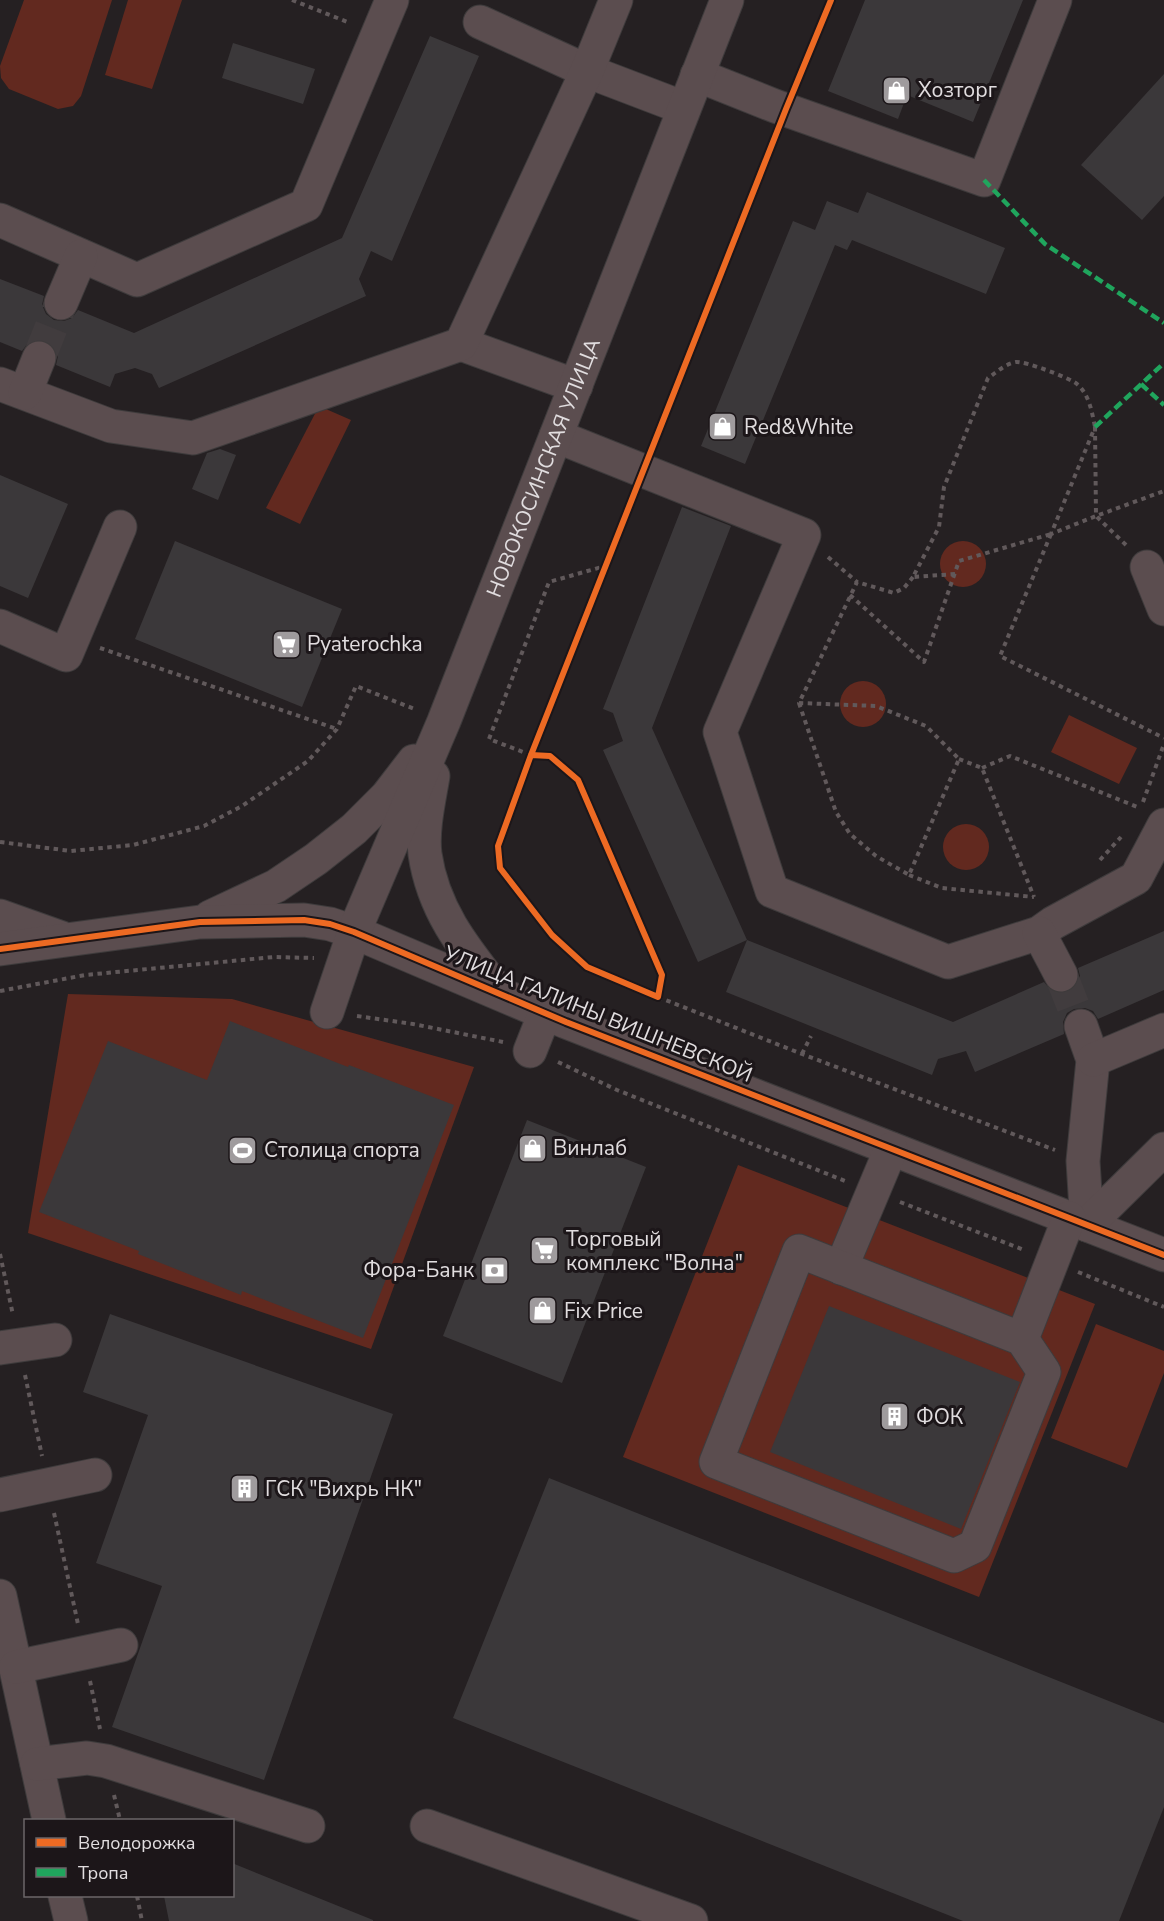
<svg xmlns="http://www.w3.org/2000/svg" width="1164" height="1921" viewBox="0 0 1164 1921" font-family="'Nunito Sans',sans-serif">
<rect width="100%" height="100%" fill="#252022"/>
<g fill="#62291f">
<polygon points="24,0 112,0 81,96 73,106 58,109 9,89 1,78 0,66"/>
<polygon points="128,0 182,0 152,89 105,75"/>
<polygon points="319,406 351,420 300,524 266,508"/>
<circle cx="963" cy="564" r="23"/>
<circle cx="863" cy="704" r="23"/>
<polygon points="1069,715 1137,748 1119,784 1051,752"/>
<circle cx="966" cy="847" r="23"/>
<polygon points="68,994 232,999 474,1067 371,1349 28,1233"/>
<polygon points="738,1165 1095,1304 979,1597 623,1457"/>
<polygon points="1096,1324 1164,1351 1164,1373 1127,1468 1051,1438"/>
</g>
<g fill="#3b383a">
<polygon points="865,0 1023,0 973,122 907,95 898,119 828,91"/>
<polygon points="430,36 479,56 392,261 371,251 359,279 366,296 159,388 152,374 135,368 115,374 110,387 56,365 58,356 54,347 45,340 36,340 28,343 22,351 0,342 0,279 44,296 42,305 46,314 54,320 64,321 72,318 78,310 134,333 342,238"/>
<polygon points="233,43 315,69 303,104 222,78"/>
<polygon points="1164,74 1164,196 1142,220 1081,165"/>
<polygon points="867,192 1005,248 986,294 852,240 847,250 835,245 745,464 701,446 793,221 815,230 827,201 858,213"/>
<polygon points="220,449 236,455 218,500 192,489 207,453"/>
<polygon points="0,475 68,504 28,598 0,586"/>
<polygon points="682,507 731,526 652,728 747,940 953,1022 1044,982 1052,991 1060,994 1069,992 1077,984 1080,976 1078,968 1164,931 1164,990 1098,1019 1093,1011 1085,1008 1074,1009 1067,1013 1063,1022 1064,1034 975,1072 966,1051 938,1059 932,1075 726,992 747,940 698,962 603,750 623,741 613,713 603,709"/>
<polygon points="175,541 342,609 302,707 135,639"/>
<polygon points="230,1021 348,1067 349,1065 454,1105 363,1338 242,1291 241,1295 138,1254 139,1251 39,1212 108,1041 207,1080"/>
<polygon points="527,1120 646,1167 562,1383 443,1336"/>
<polygon points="829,1306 1020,1382 961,1529 770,1452"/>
<polygon points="110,1314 393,1414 264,1780 112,1727 162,1586 96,1563 148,1415 83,1392"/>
<polygon points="549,1478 1164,1723 1164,1807 1119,1921 963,1921 453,1718"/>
<polygon points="232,1863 373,1920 373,1921 169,1921 164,1896 232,1896"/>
</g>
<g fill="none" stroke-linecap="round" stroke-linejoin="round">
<g stroke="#413c3e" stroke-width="33" stroke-dasharray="33 16" stroke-linecap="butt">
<polyline points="39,358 61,303"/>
<polyline points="1061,975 1081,1026"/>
</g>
<defs>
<g id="minor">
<polyline points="480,22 587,71 684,108"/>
<polyline points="697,75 775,106 984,180 1055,0"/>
<polyline points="0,220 137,280 306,205 392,0"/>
<polyline points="61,303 81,256"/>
<polyline points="461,344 576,386"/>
<polyline points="0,384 111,426 193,438 461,344 587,71 616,0"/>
<polyline points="25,393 39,358"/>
<polyline points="556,436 804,535 720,732 772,891 948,962 1039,933 1053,923 1136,878 1164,825"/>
<polyline points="1147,567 1164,609"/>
<polyline points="0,626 66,655 120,527"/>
<path d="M433,776C429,800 422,830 425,854C433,910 464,948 498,991"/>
<polyline points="0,916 62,938"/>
<polyline points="210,917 276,886 316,859 354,829 387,796 414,761"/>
<polyline points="1039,933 1061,975"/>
<polyline points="0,949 200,922 304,920 330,924 354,932 566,1022 1164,1255"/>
<path id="s1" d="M327,1012L354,932L444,721L727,0"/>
<polyline points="1081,1026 1093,1060 1083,1161 1087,1225"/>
<polyline points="530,1051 545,1013"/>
<polyline points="1093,1060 1164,1030"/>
<polyline points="1087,1225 1164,1149"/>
<polyline points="841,1268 891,1149"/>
<polyline points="1022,1339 1044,1372 975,1546 954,1556 716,1462 799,1251 1022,1339 1069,1218"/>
<polyline points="0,1348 55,1340"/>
<polyline points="0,1495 95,1475"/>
<polyline points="0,1596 49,1820"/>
<polyline points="16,1667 121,1645"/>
<polyline points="37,1764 87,1758 106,1761 308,1826"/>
<polyline points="427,1826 691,1921"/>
<polyline points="65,1896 71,1921"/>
</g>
</defs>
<use href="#minor" stroke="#3e3b3c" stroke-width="35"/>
<g stroke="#61595b" stroke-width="4" stroke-dasharray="4.5 4.5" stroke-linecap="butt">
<polyline points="292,0 350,23"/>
<polygon points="1095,427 1096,516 1051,534"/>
<polyline points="1051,534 1000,656 1164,738"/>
<polyline points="1126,545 1096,516 1164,491"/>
<polyline points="828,557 857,582"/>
<path d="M955,574L913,577L939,527L944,487L988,378C997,372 1005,364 1016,362C1025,361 1070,378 1077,384C1089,394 1092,412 1095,427"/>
<polyline points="850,595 924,662 959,561 1051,534"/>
<polyline points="100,648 337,729"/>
<polyline points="799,703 836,812 850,834 876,856 909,875 959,759 926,726 876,706 799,703 857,582 894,593 904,588 913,577"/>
<polyline points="531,755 489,739 549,582 605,566"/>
<polyline points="959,759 982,768 1034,897"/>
<polyline points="982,768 1010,756 1140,808"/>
<polyline points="1143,802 1164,744"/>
<polyline points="0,842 71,851 133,845 204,826 242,806 308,761 337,729 356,686 417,710"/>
<polyline points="1100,860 1121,837"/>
<polyline points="909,875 942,888 1034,897"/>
<polyline points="0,991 85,975 274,957 314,958"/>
<polyline points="658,997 802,1054 1055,1150"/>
<polyline points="357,1016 413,1024 503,1042"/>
<polyline points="802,1054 811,1036"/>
<polyline points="558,1062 617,1090 845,1181"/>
<polyline points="900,1202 1024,1250"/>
<polyline points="0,1254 13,1315"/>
<polyline points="1078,1272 1164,1307"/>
<polyline points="25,1375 42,1456"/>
<polyline points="54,1513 78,1624"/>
<polyline points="90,1681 100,1729"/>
<polyline points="114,1795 120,1820"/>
<polyline points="137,1896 142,1921"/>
</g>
<use href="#minor" stroke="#5b4d4f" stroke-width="33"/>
<g stroke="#20a55d" stroke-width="4.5" stroke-dasharray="9 4.5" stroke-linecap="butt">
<polyline points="984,180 1045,244 1164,323"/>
<polyline points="1141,384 1164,405"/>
<polyline points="1095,427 1164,363"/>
</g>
<defs>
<g id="cycleway">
<polyline points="531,755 550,756 578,780 662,975 658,997 587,967 552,935 500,868 498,846 531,755 786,109 831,0"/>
<polyline points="0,949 200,922 304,920 330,924 354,932 566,1022 1164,1255"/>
</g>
</defs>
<use href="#cycleway" stroke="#1c1619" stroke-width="10"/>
<use href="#cycleway" stroke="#ed6a23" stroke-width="6"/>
</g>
<defs>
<symbol id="shop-square" viewBox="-11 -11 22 22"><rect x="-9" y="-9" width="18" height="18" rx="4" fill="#9f9b9d" stroke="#1c1619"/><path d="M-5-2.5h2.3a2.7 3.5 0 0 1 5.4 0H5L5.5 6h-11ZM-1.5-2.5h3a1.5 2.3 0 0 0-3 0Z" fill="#fff"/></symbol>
<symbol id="supermarket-square" viewBox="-11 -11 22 22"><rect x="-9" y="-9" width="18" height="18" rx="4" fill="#9f9b9d" stroke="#1c1619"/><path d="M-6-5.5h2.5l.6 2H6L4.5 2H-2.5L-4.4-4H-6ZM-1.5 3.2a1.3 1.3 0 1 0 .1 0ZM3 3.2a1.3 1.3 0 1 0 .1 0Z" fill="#fff"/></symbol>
<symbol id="stadium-square" viewBox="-11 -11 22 22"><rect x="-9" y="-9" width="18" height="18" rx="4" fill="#9f9b9d" stroke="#1c1619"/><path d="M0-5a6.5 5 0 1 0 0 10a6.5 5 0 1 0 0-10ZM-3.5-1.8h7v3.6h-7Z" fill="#fff"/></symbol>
<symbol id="bank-square" viewBox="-11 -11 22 22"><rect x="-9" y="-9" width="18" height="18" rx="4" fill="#9f9b9d" stroke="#1c1619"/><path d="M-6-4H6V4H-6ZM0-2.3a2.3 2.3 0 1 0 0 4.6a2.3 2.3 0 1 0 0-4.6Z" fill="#fff"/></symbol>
<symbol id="building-square" viewBox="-11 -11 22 22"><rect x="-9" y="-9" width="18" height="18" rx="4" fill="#9f9b9d" stroke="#1c1619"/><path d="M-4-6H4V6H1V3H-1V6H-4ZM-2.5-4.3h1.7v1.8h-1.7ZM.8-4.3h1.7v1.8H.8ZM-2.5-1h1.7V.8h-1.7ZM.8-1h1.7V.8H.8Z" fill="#fff"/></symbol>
</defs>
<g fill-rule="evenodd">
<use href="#shop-square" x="880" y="74" width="33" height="33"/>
<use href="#shop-square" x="706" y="410" width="33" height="33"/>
<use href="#supermarket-square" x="270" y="628" width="33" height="33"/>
<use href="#shop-square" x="516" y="1132" width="33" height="33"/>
<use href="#stadium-square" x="226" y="1134" width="33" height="33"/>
<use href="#supermarket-square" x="528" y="1234" width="33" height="33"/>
<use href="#bank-square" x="478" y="1254" width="33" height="33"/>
<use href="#shop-square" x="526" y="1294" width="33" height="33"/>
<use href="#building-square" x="878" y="1400" width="33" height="33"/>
<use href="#building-square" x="228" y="1472" width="33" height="33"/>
</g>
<g text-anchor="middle" stroke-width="6" stroke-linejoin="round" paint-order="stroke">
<g font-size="21" fill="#e1dddf" stroke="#1c1619" text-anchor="start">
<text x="918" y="97">Хозторг</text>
<text x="744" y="434">Red&amp;White</text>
<text x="307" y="651">Pyaterochka</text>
<text x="553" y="1155">Винлаб</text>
<text x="264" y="1157">Столица спорта</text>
<text x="566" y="1246">Торговый<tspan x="566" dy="24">комплекс "Волна"</tspan></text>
<text x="474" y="1277" text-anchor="end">Фора-Банк</text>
<text x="564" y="1318">Fix Price</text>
<text x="916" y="1424">ФОК</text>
<text x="265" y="1496">ГСК "Вихрь НК"</text>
</g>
<g font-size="21" fill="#e1dddf" stroke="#1c1619">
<text dy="7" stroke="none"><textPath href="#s1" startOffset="586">НОВОКОСИНСКАЯ УЛИЦА</textPath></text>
<text transform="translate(598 1014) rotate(22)" y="7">УЛИЦА ГАЛИНЫ ВИШНЕВСКОЙ</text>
</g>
</g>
<rect x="24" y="1819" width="210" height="78" fill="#1c1619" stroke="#6b6668" stroke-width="1.5"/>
<rect x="36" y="1838" width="30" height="9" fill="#ed6a23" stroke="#6b6668" stroke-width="1.5"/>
<text x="78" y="1849" font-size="18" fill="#e1dddf">Велодорожка</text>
<rect x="36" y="1868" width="30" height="9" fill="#20a55d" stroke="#6b6668" stroke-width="1.5"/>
<text x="78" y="1879" font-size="18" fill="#e1dddf">Тропа</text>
</svg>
